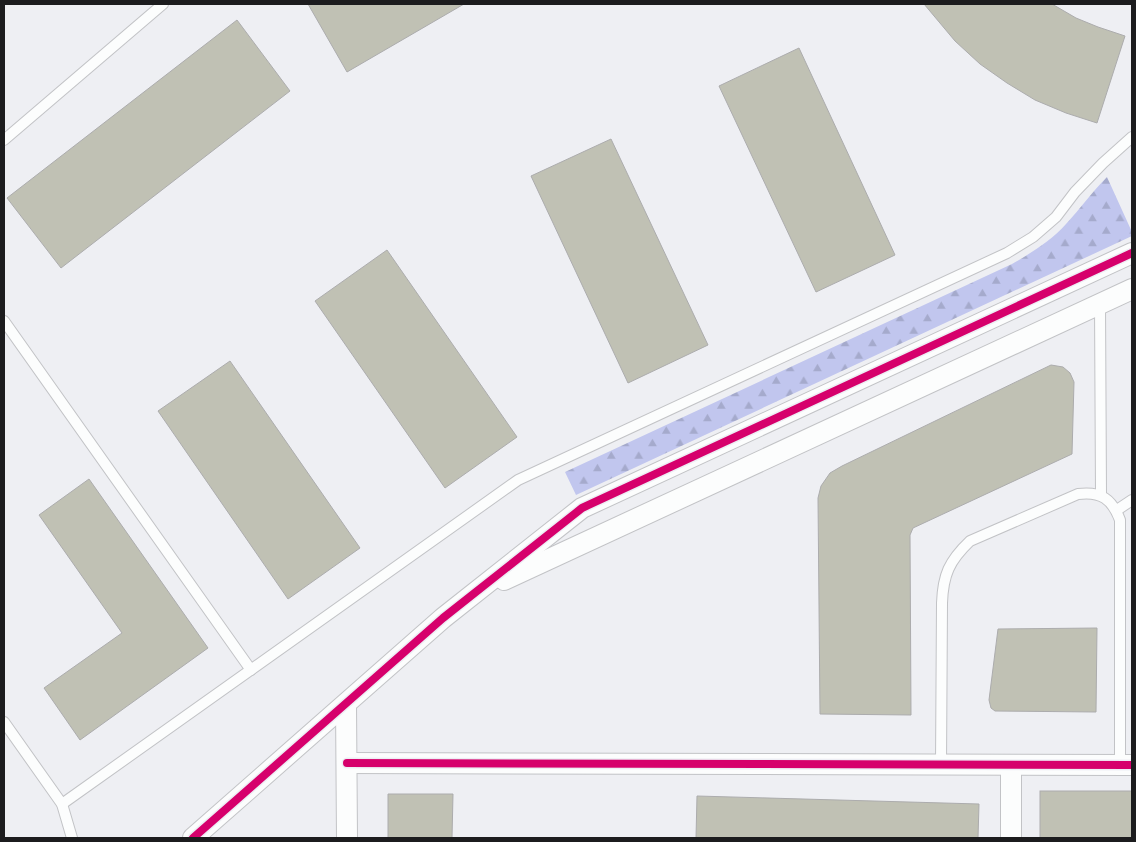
<svg xmlns="http://www.w3.org/2000/svg" width="1136" height="842" viewBox="0 0 1136 842" font-family="Georgia,serif">
<defs>
<pattern id="forest-firs" width="22" height="20" patternUnits="userSpaceOnUse" patternTransform="scale(1.25)"><rect width="22" height="20" fill="#c1c6ee"/><path d="M5 1l3.5 6h-7zM16 11l3.5 6h-7z" fill="#a5aacc"/></pattern>
</defs>
<rect width="100%" height="100%" fill="#eeeff3"/>
<path fill="url(#forest-firs)" d="M1107,177L1132,232V236L576,495L565,472L1012,264C1031,253 1051,241 1066,224C1080,209 1092,192 1107,177Z"/>
<g fill="#c0c1b4" stroke="#acacad">
<polygon points="308,4 464,4 347,72"/>
<polygon points="924,4 1052,4 1076,18 1098,27 1125,36 1097,123 1066,113 1035,100 1007,83 980,64 955,41"/>
<polygon points="237,20 290,91 61,268 7,198"/>
<polygon points="799,48 895,255 816,292 719,86"/>
<polygon points="611,139 708,345 628,383 531,176"/>
<polygon points="387,250 517,437 445,488 315,301"/>
<polygon points="230,361 360,548 288,599 158,411"/>
<polygon points="1051,365 1063,367 1070,373 1074,382 1072,454 913,528 910,535 911,715 820,714 818,498 821,486 830,473 842,466"/>
<polygon points="89,479 208,648 80,740 44,688 122,633 39,515"/>
<polygon points="1097,628 1096,712 995,711 991,708 989,700 998,629"/>
<rect x="1040" y="791" width="92" height="47"/>
<polygon points="388,794 453,794 452,838 388,838"/>
<polygon points="697,796 979,804 978,838 696,838"/>
</g>
<g fill="none" stroke-linecap="round" stroke-linejoin="round">
<defs>
<g id="lane">
<polyline points="4,140 163,4"/>
<polyline points="1100,304 1101,495"/>
<polyline points="4,321 251,670"/>
<polyline points="1117,510 1132,500"/>
<polyline points="4,722 62,804 72,838"/>
<path d="M941,765L942,603C943,575 949,561 970,541L1078,494C1101,491 1112,499 1120,520V765"/>
<polyline points="62,804 518,480 1007,253 1033,237 1056,217 1075,192 1103,163 1132,137"/>
</g>
<g id="street">
<polyline points="504,580 1132,289"/>
<polyline points="346,705 347,838"/>
<polyline points="347,763 1132,765"/>
<polyline points="1011,765 1011,838"/>
<polyline points="193,838 443,618 582,508 1132,253"/>
</g>
</defs>
<use href="#lane" stroke="#c2c3c6" stroke-width="12"/>
<use href="#street" stroke="#c2c3c6" stroke-width="22"/>
<use href="#lane" stroke="#fcfdfd" stroke-width="10"/>
<use href="#street" stroke="#fcfdfd" stroke-width="20"/>
<defs>
<g id="cycleway">
<polyline points="347,763 1132,765"/>
<polyline points="193,838 443,618 582,508 1132,253"/>
</g>
</defs>
<use href="#cycleway" stroke="#edeef4" stroke-width="11"/>
<use href="#cycleway" stroke="#d6006c" stroke-width="8"/>
</g>
<rect width="1136" height="842" fill="none" stroke="#1c1c1e" stroke-width="10"/>
</svg>
